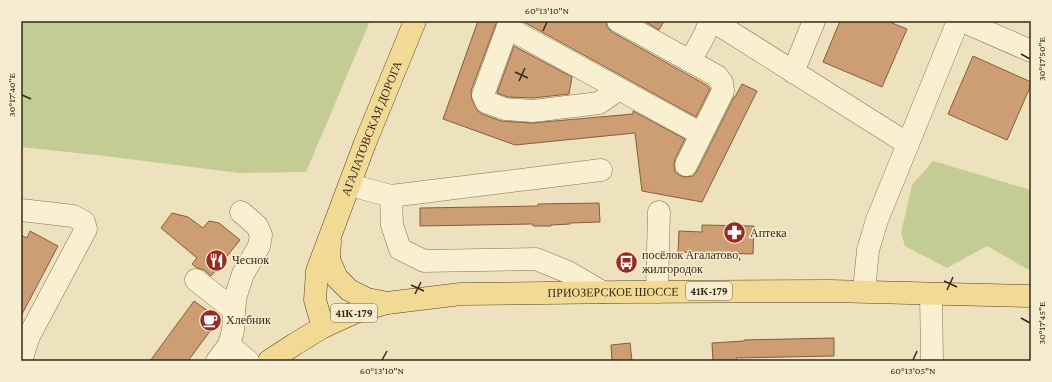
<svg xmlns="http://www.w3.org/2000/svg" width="1052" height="382" viewBox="0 0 1052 382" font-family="'Crimson Pro',serif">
<rect width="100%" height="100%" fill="#eee2be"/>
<g fill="#c3cc92">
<polygon points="21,21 370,21 306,172 239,173 105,156 21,147"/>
<polygon points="933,161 1031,190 1031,269 1027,269 987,246 947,268 905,246 901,233 912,185"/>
</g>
<g fill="#cd9d73" stroke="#865d3c">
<polygon points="478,21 497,21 471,91 472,100 478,111 482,114 501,121 532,123 633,114 633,111 685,139 675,159 674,165 675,172 681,176 686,177 693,176 697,171 734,97 735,97 742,84 757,91 702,202 642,191 635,133 515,145 443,119"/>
<polygon points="522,21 606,21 607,27 612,32 708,86 710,89 696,117"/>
<polygon points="644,21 664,21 659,30"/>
<polygon points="840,21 887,21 907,29 882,87 823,62"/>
<polygon points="514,46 572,77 569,94 533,98 508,97 497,93"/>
<polygon points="973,56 1031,82 1031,85 1007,140 948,114"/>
<polygon points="599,203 600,222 570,223 570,224 551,225 551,226 533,226 533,224 420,226 420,208 538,206 538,204"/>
<polygon points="172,213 188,217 203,228 209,221 219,223 240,240 211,276 204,270 197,268 192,264 197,258 161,228"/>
<polygon points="702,225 754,226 753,254 678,252 679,231 702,232"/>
<polygon points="30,231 58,246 21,316 21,235 27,238"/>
<polygon points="194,301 219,319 188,361 150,361"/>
<polygon points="834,338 834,356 736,358 737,361 713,361 712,343 744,341 744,340"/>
<polygon points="630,343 632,361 612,361 611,345"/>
</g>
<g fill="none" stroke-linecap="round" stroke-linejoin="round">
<defs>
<g id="minor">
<polyline points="510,21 483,95 486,102 505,109 533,111 599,103 619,89"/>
<polyline points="618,21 717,76 722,83 723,91 686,165"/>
<polyline points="713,21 908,144"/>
<polyline points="962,21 1031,51"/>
<polyline points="508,28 701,134"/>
<polyline points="690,61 704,36 710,21"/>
<polyline points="793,72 814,21"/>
<polyline points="350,183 361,188 391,196 392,225 400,249 424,261 536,259 568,272 602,292"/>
<polyline points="391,196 601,170"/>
<polyline points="21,210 73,216 84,222 86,229 29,336 21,361"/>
<polyline points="196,280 234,310"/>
<polyline points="864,291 868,250 877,220 958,21"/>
<polyline points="657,292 659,212"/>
<polyline points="931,294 932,361"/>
<polyline points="229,345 248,361"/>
<polyline points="217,361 229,345 233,331 234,310 236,295 243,274 259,246 261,235 257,226 241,212"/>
</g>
<g id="major">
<polyline points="330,241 329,260 337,278 349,290 367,299 387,303"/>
<path id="s1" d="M323,327L315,300L317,271L365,143L415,21"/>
<path id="s2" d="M269,361L295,344L323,327L356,312L387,303L461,294L622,292L830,291L1031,296"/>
</g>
</defs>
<use href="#minor" stroke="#877257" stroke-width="23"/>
<use href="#major" stroke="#54402b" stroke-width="23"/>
<use href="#minor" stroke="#f9efd1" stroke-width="22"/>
<use href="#major" stroke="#f3da94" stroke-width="22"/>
</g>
<path fill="none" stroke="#36291c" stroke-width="1.5" d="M543,31L547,22M1021,54L1030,59M515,72L528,78M519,81L525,68M22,95L31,99M944,281L957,287M411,285L424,291M947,290L953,277M415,294L421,282M1021,318L1030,323M382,360L387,351M913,360L917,351"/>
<defs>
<symbol id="pharmacy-disc" viewBox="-11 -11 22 22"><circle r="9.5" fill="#962a26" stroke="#f6ecce"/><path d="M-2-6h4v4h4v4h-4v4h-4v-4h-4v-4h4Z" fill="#fff"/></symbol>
<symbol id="restaurant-disc" viewBox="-11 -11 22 22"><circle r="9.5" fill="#962a26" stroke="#f6ecce"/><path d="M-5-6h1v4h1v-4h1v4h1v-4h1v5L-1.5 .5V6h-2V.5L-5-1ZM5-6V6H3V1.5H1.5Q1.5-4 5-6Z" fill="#fff"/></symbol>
<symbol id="bus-disc" viewBox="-11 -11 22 22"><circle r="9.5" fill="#962a26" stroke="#f6ecce"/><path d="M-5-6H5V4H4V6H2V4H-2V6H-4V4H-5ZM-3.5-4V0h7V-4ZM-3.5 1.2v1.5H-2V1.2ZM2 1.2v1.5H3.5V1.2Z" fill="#fff"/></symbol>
<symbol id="cafe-disc" viewBox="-11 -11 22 22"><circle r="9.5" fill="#962a26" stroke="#f6ecce"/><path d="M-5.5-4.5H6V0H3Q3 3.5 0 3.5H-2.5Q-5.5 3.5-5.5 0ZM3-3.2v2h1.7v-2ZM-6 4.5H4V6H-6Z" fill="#fff"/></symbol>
</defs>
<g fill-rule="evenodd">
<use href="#pharmacy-disc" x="722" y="220" width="25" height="25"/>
<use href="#restaurant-disc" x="204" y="248" width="25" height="25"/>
<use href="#bus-disc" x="614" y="250" width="25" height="25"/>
<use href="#cafe-disc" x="198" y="308" width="25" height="25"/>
</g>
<g text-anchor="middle" stroke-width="3" stroke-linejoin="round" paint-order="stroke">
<g fill="#f6ecce" stroke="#706451" stroke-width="1">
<rect x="686" y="282" width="46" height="18" rx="3"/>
<rect x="331" y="304" width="46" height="18" rx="3"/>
</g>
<g font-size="11" font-weight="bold" fill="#36291c">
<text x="709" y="295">41К-179</text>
<text x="354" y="317">41К-179</text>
</g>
<g font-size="12" fill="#36291c" stroke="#f6ecce">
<text dy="4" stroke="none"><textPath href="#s1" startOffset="210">АГАЛАТОВСКАЯ ДОРОГА</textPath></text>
<text dy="4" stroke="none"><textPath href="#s2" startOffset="359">ПРИОЗЕРСКОЕ ШОССЕ</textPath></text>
</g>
<g font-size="12" fill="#36291c" stroke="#f6ecce" text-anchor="start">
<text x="750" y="237">Аптека</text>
<text x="642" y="259">посёлок Агалатово,<tspan x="642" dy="14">жилгородок</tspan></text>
<text x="232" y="264">Чеснок</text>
<text x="226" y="324">Хлебник</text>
</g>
</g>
<rect width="1052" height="382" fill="none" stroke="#f6ecce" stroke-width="44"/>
<rect x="22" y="22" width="1008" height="338" fill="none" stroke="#36291c" stroke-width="1.5"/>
<g font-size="10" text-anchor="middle" fill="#36291c">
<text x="547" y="14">60°13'10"N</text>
<text transform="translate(1041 59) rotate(-90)" y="4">30°17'50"E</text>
<text transform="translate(11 95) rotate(-90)" y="4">30°17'40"E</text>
<text transform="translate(1041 323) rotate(-90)" y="4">30°17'45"E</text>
<text x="382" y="374">60°13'10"N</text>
<text x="913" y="374">60°13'05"N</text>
</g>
</svg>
